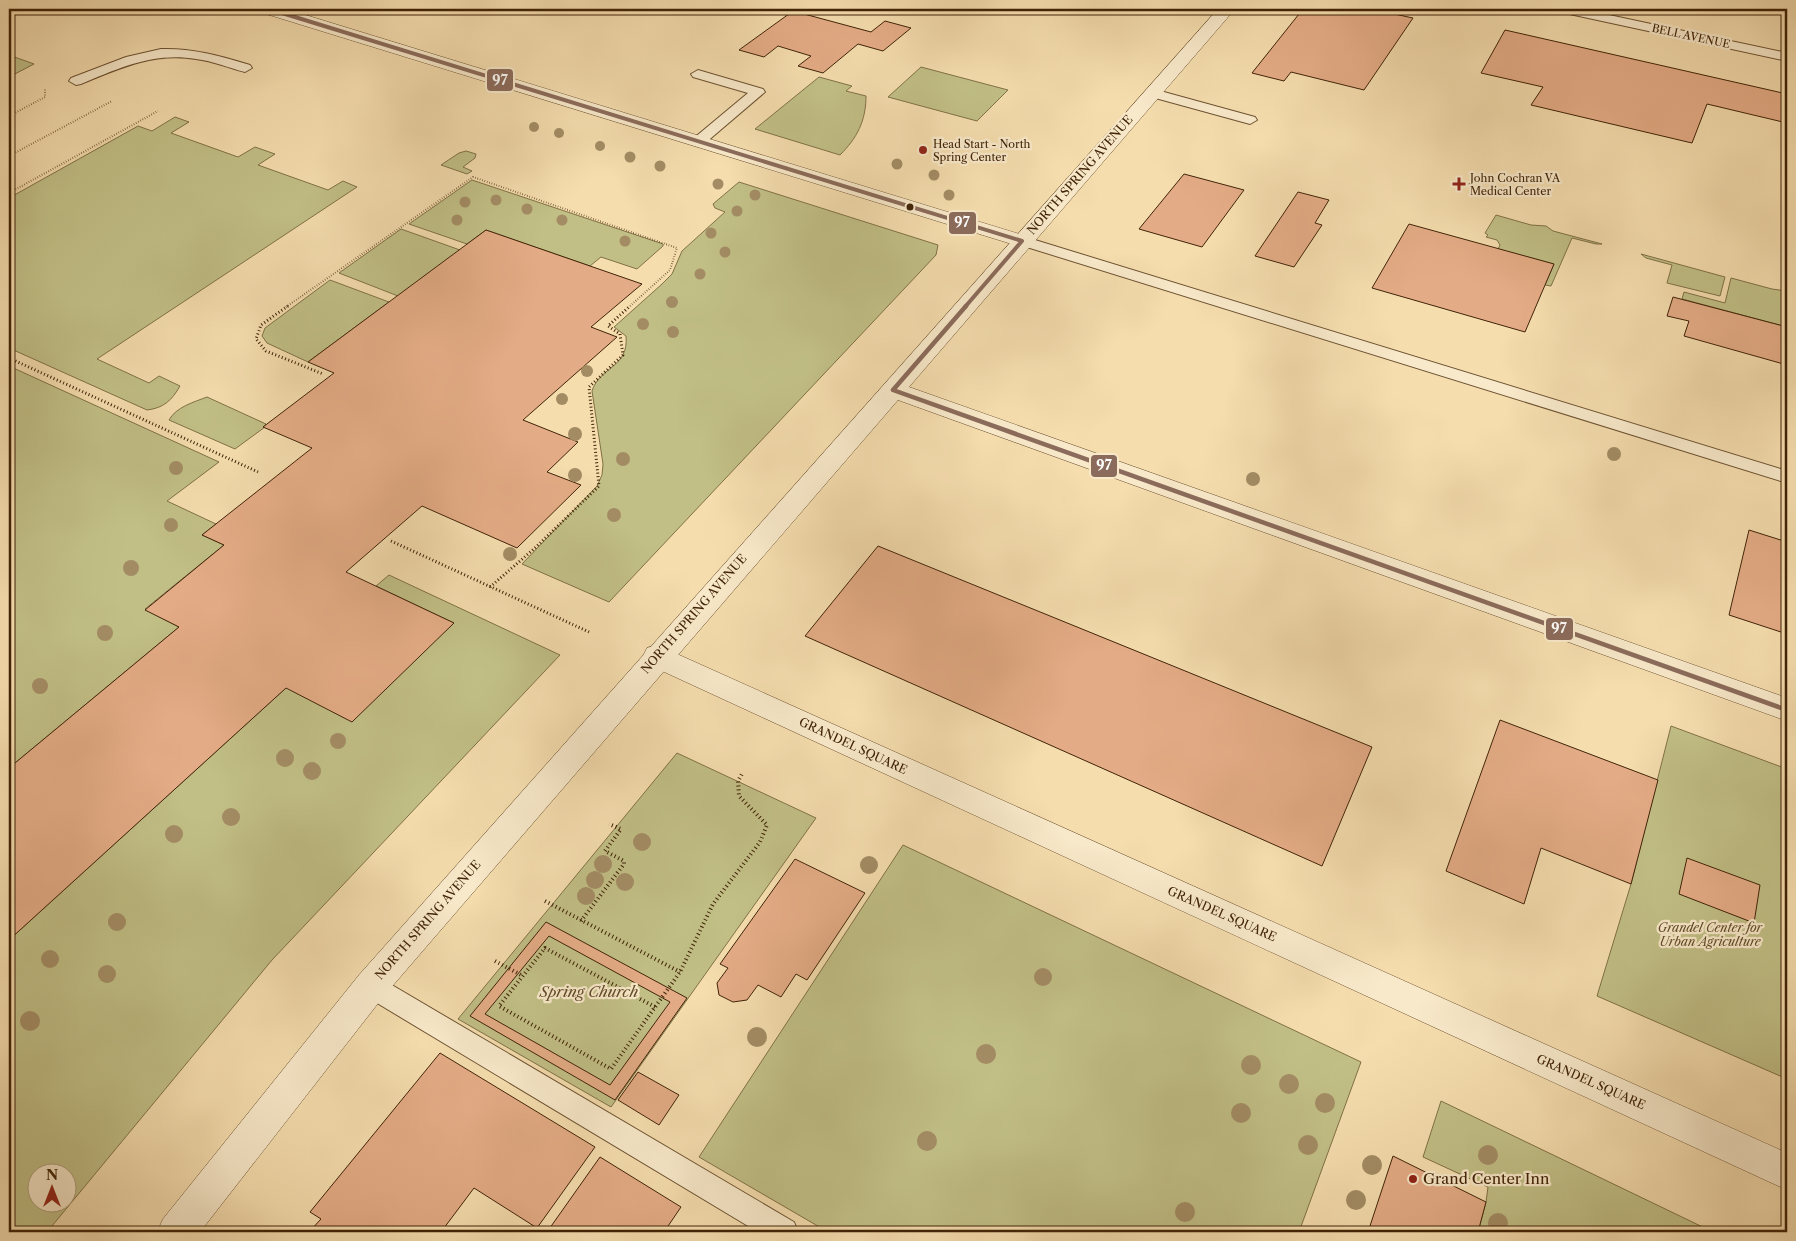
<svg xmlns="http://www.w3.org/2000/svg" width="1796" height="1241" viewBox="0 0 1796 1241" font-family="'Libre Caslon Text',serif">
<rect width="100%" height="100%" fill="#f5ddae"/>
<filter id="stains"><feTurbulence type="fractalNoise" baseFrequency=".004" numOctaves="4"/><feColorMatrix values="0 0 0 0 .2 0 0 0 0 .09 0 0 0 0 .02 0 0 0 .5 -.17"/></filter>
<radialGradient id="worn" r=".72"><stop offset=".6" stop-color="#630" stop-opacity="0"/><stop offset="1" stop-color="#630" stop-opacity=".3"/></radialGradient>
<g fill="#c1bf86" stroke="#807146" fill-rule="evenodd">
<polygon points="9,55 34,64 9,77"/>
<polygon points="921,67 1008,90 977,121 888,97"/>
<path d="M819,77L852,86L846,91L866,96C866,121 857,138 840,155L755,129Z"/>
<path d="M175,117L189,122L171,133L238,157L255,147L275,154L258,165L328,190L343,181L357,187L97,359L149,383L159,376L180,386C172,400 164,408 147,410L9,348V198L138,126L152,131Z"/>
<polygon points="466,151 476,154 475,158 463,167 472,171 467,174 441,165 459,153"/>
<polygon points="472,180 663,244 663,246 637,269 601,257 590,266 486,230 467,244 409,224"/>
<path d="M739,182L938,245L936,255L609,602L522,564L597,486L602,475L603,464L592,391C600,366 629,368 626,336L614,327L662,284L672,274L682,251L725,212L715,208L713,204Z"/>
<polygon points="1496,215 1531,225 1546,226 1553,231 1602,244 1596,244 1572,238 1551,286 1545,285 1554,264 1498,249 1500,245 1497,240 1486,237 1488,235 1485,233"/>
<polygon points="401,229 460,250 398,296 339,273"/>
<polygon points="1641,254 1725,277 1720,296 1667,283 1672,265 1646,258"/>
<polygon points="1731,278 1772,289 1787,291 1787,327 1682,299 1684,292 1725,303"/>
<polygon points="330,280 389,302 308,362 267,343 262,336 265,328"/>
<polygon points="9,366 219,462 167,501 216,524 202,535 224,545 145,609 179,627 9,768"/>
<path d="M207,397L266,424L263,427H265L235,449L169,420C176,407 194,402 207,397Z"/>
<path d="M389,575L560,655L272,960L47,1232H9V940L286,688L454,623L376,586ZM38,1174H68V1204H38Z"/>
<polygon points="1671,726 1787,769 1787,1079 1597,996 1631,884"/>
<polygon points="677,753 816,818 611,1107 458,1019"/>
<polygon points="903,845 1361,1062 1299,1232 828,1232 699,1157"/>
<polygon points="1441,1101 1711,1231 1711,1232 1478,1232 1486,1202 1488,1187 1423,1157"/>
</g>
<g fill="#e4ac86" stroke="#402307" fill-rule="evenodd">
<polygon points="1303,9 1371,9 1413,18 1364,90 1291,72 1284,81 1252,73"/>
<polygon points="793,11 871,32 885,21 911,28 883,51 858,44 823,73 798,66 811,56 778,46 764,57 739,50"/>
<polygon points="1505,30 1787,94 1787,123 1707,104 1692,143 1531,105 1543,87 1481,73"/>
<polygon points="1184,174 1244,190 1202,247 1139,229"/>
<polygon points="1298,192 1329,200 1315,223 1322,225 1294,267 1255,256"/>
<polygon points="1409,224 1554,264 1525,332 1372,288"/>
<polygon points="486,230 642,284 591,327 617,337 523,420 578,442 547,472 581,485 517,548 422,506 346,572 454,623 352,722 286,688 9,940 9,768 179,627 145,610 224,545 202,535 312,448 263,427 334,373 308,362"/>
<polygon points="1673,297 1787,327 1787,365 1684,336 1689,321 1667,316"/>
<polygon points="1749,530 1787,542 1787,634 1729,615"/>
<polygon points="878,546 1372,747 1322,866 805,636"/>
<polygon points="1500,720 1658,780 1631,884 1541,848 1524,904 1446,871"/>
<polygon points="1687,858 1760,885 1754,923 1679,894"/>
<polygon points="795,859 865,893 807,980 796,974 781,997 758,985 747,1000 733,1002 719,995 717,983 728,968 720,964"/>
<path d="M546,922L687,998L615,1100L470,1016ZM549,936L670,1002L610,1085L485,1014Z"/>
<polygon points="440,1053 595,1147 537,1228 474,1188 441,1232 309,1232 321,1219 310,1212"/>
<polygon points="638,1072 679,1095 659,1125 618,1100"/>
<polygon points="1393,1156 1486,1202 1478,1232 1368,1232"/>
<polygon points="600,1157 681,1207 664,1232 547,1232"/>
</g>
<g fill="none" stroke-linecap="round" stroke-linejoin="round">
<defs>
<g id="service">
<polygon points="1559,9 1581,9 1787,53 1787,61 1565,13"/>
<path d="M161,49C192,48 221,56 250,65L252,68L245,72C229,68 213,61 196,59C154,52 119,68 81,84L76,85L69,81L71,78L126,57Z"/>
<polygon points="698,70 763,89 765,92 704,144 699,145 692,141 694,138 748,93 693,77 691,74"/>
<polygon points="1153,89 1255,117 1257,120 1250,124 1148,96 1146,93 1148,90"/>
<polygon points="1022,236 1787,471 1787,483 1017,244 1014,241 1017,238"/>
<polygon points="371,975 380,978 794,1222 798,1232 758,1232 362,994 359,986 362,978"/>
</g>
<g id="minor">
<polygon points="261,9 286,9 1029,237 1032,241 1029,245 1022,247 1015,245 263,13"/>
<polygon points="657,645 1787,1153 1787,1190 647,664 643,656 647,648"/>
</g>
<polygon id="tertiary" points="1218,9 1235,9 909,387 1787,698 1787,721 898,400 383,997 200,1232 157,1232 163,1219 359,975"/>
</defs>
<use href="#service" stroke="#6d5231" stroke-width="2"/>
<use href="#minor" stroke="#6d5231" stroke-width="1"/>
<use href="#tertiary" stroke="#6d5231" stroke-width="1"/>
<g stroke="#402307" stroke-width="2" stroke-dasharray="0.5 2" stroke-linecap="butt">
<polyline points="9,116 45,97 45,89"/>
<polyline points="9,156 112,101"/>
<polyline points="9,193 158,111"/>
<polyline points="286,307 473,177 677,248 670,270 629,307"/>
</g>
<g stroke="#402307" stroke-width="3" stroke-dasharray="1 2.5" stroke-linecap="butt">
<polyline points="288,306 261,325 256,339 266,351 323,374"/>
<polyline points="9,358 258,472"/>
<polyline points="391,541 589,632"/>
<polyline points="490,587 535,548 599,486 589,387 623,355 620,334 608,326 630,306"/>
</g>
<g stroke="#402307" stroke-width="4" stroke-dasharray="1 3" stroke-linecap="butt">
<polyline points="545,901 680,972"/>
<polyline points="581,921 624,864 624,861 605,851 621,829 609,824"/>
<polyline points="495,961 523,976"/>
<polyline points="655,1007 545,948 499,1006 611,1069 680,972 713,904 760,842 767,825 739,796 738,781 743,772"/>
</g>
<use href="#service" fill="#f8e9ca" fill-rule="evenodd"/>
<use href="#minor" fill="#f8e9ca" fill-rule="evenodd"/>
<use href="#tertiary" fill="#f8e9ca" fill-rule="evenodd"/>
<defs>
<polyline id="bus-1-far1" points="269,9 1022,241 965,307"/>
<polyline id="bus-1" points="966,306 893,390 1787,710"/>
</defs>
<use href="#bus-1-far1" stroke="#f8e9ca" stroke-width="6"/>
<use href="#bus-1" stroke="#f8e9ca" stroke-width="8"/>
<use href="#bus-1-far1" stroke="#8b6b5b" stroke-width="4"/>
<use href="#bus-1" stroke="#8b6b5b" stroke-width="4.5"/>
</g>
<g fill="#a38c64">
<circle cx="534" cy="127" r="5"/>
<circle cx="559" cy="133" r="5"/>
<circle cx="600" cy="146" r="5"/>
<circle cx="630" cy="157" r="5.5"/>
<circle cx="897" cy="164" r="5.5"/>
<circle cx="660" cy="166" r="5.5"/>
<circle cx="934" cy="175" r="5.5"/>
<circle cx="718" cy="184" r="5.5"/>
<circle cx="755" cy="195" r="5.5"/>
<circle cx="949" cy="195" r="5.5"/>
<circle cx="496" cy="200" r="5.5"/>
<circle cx="465" cy="202" r="5.5"/>
<circle cx="527" cy="209" r="5.5"/>
<circle cx="737" cy="211" r="5.5"/>
<circle cx="457" cy="220" r="5.5"/>
<circle cx="562" cy="220" r="5.5"/>
<circle cx="711" cy="233" r="5.5"/>
<circle cx="625" cy="241" r="5.5"/>
<circle cx="725" cy="252" r="5.5"/>
<circle cx="700" cy="274" r="5.5"/>
<circle cx="672" cy="302" r="6"/>
<circle cx="643" cy="324" r="6"/>
<circle cx="673" cy="332" r="6"/>
<circle cx="587" cy="371" r="6"/>
<circle cx="562" cy="399" r="6"/>
<circle cx="575" cy="434" r="7"/>
<circle cx="1614" cy="454" r="7"/>
<circle cx="623" cy="459" r="7"/>
<circle cx="176" cy="468" r="7"/>
<circle cx="575" cy="475" r="7"/>
<circle cx="1253" cy="479" r="7"/>
<circle cx="614" cy="515" r="7"/>
<circle cx="171" cy="525" r="7"/>
<circle cx="510" cy="554" r="7"/>
<circle cx="131" cy="568" r="8"/>
<circle cx="105" cy="633" r="8"/>
<circle cx="40" cy="686" r="8"/>
<circle cx="338" cy="741" r="8"/>
<circle cx="285" cy="758" r="9"/>
<circle cx="312" cy="771" r="9"/>
<circle cx="231" cy="817" r="9"/>
<circle cx="174" cy="834" r="9"/>
<circle cx="642" cy="842" r="9"/>
<circle cx="603" cy="864" r="9"/>
<circle cx="869" cy="865" r="9"/>
<circle cx="595" cy="880" r="9"/>
<circle cx="625" cy="882" r="9"/>
<circle cx="586" cy="896" r="9"/>
<circle cx="117" cy="922" r="9"/>
<circle cx="50" cy="959" r="9"/>
<circle cx="107" cy="974" r="9"/>
<circle cx="1043" cy="977" r="9"/>
<circle cx="30" cy="1021" r="10"/>
<circle cx="757" cy="1037" r="10"/>
<circle cx="986" cy="1054" r="10"/>
<circle cx="1251" cy="1065" r="10"/>
<circle cx="1289" cy="1084" r="10"/>
<circle cx="1325" cy="1103" r="10"/>
<circle cx="1241" cy="1113" r="10"/>
<circle cx="927" cy="1141" r="10"/>
<circle cx="1308" cy="1145" r="10"/>
<circle cx="1488" cy="1155" r="10"/>
<circle cx="1372" cy="1165" r="10"/>
<circle cx="1356" cy="1200" r="10"/>
<circle cx="1185" cy="1212" r="10"/>
<circle cx="1498" cy="1223" r="10"/>
</g>
<g fill="#8f2418" stroke="#f8e9ca" stroke-width="2">
<circle cx="923" cy="150" r="5"/>
<path d="M1456.5 176.5h5v5h5v5h-5v5h-5v-5h-5v-5h5z"/>
<circle cx="1413" cy="1179" r="5"/>
</g>
<circle fill="#402307" stroke="#f8e9ca" stroke-width="2" cx="910" cy="207" r="4.5"/>
<g text-anchor="middle" stroke-width="4.5" stroke-linejoin="round" paint-order="stroke">
<g font-size="11" fill="#402307" stroke="#f8e9ca">
<text transform="translate(1691 36) rotate(12)" y="4">BELL AVENUE</text>
</g>
<g font-size="11" fill="#402307" stroke="#f8e9ca" text-anchor="start">
<text x="933" y="148">Head Start - North<tspan x="933" dy="13">Spring Center</tspan></text>
<text x="1470" y="182">John Cochran VA<tspan x="1470" dy="13">Medical Center</tspan></text>
</g>
<g font-size="12" fill="#402307" stroke="#f8e9ca">
<text transform="translate(1080 175) rotate(-49)" y="4">NORTH SPRING AVENUE</text>
<text transform="translate(694 614) rotate(-49)" y="4">NORTH SPRING AVENUE</text>
<text transform="translate(853 746) rotate(25)" y="4">GRANDEL SQUARE</text>
<text transform="translate(1222 914) rotate(24)" y="4">GRANDEL SQUARE</text>
<text transform="translate(428 920) rotate(-49)" y="4">NORTH SPRING AVENUE</text>
<text transform="translate(1591 1082) rotate(24)" y="4">GRANDEL SQUARE</text>
</g>
<g font-size="12" font-style="italic" fill="#604a27" stroke="#f8e9ca">
<text x="1710" y="932">Grandel Center for<tspan x="1710" dy="14">Urban Agriculture</tspan></text>
</g>
<g font-size="15" font-style="italic" fill="#604a27" stroke="#f8e9ca">
<text x="589" y="997">Spring Church</text>
</g>
<g font-size="15" fill="#402307" stroke="#f8e9ca" text-anchor="start">
<text x="1423" y="1184">Grand Center Inn</text>
</g>
</g>
<g stroke="#f8e9ca" stroke-width="2">
<rect x="486" y="68" width="28" height="24" rx="5" fill="#8b6b5b"/>
<rect x="948" y="211" width="29" height="24" rx="5" fill="#8b6b5b"/>
<rect x="1090" y="454" width="28" height="24" rx="5" fill="#8b6b5b"/>
<rect x="1545" y="617" width="29" height="24" rx="5" fill="#8b6b5b"/>
</g>
<g font-size="14" text-anchor="middle" font-weight="bold" fill="#fff">
<text x="500" y="85">97</text>
<text x="962" y="227">97</text>
<text x="1104" y="470">97</text>
<text x="1559" y="633">97</text>
</g>
<rect width="1796" height="1241" fill="none" stroke="#f5ddae" stroke-width="30"/>
<rect x="10" y="10" width="1776" height="1221" fill="none" stroke="#402307" stroke-width="2.5"/>
<rect x="15" y="15" width="1766" height="1211" fill="none" stroke="#402307"/>
<g transform="translate(52 1188)"><circle r="24" fill="#f8e9ca" stroke="#ae9a7c"/>
<path d="M0-4L9 19L0 12L-9 19Z" fill="#8f2418"/>
<text y="-8" font-size="14" font-weight="bold" text-anchor="middle" fill="#402307">N</text>
</g>
<rect width="100%" height="100%" filter="url(#stains)"/>
<rect width="100%" height="100%" fill="url(#worn)"/>
</svg>
